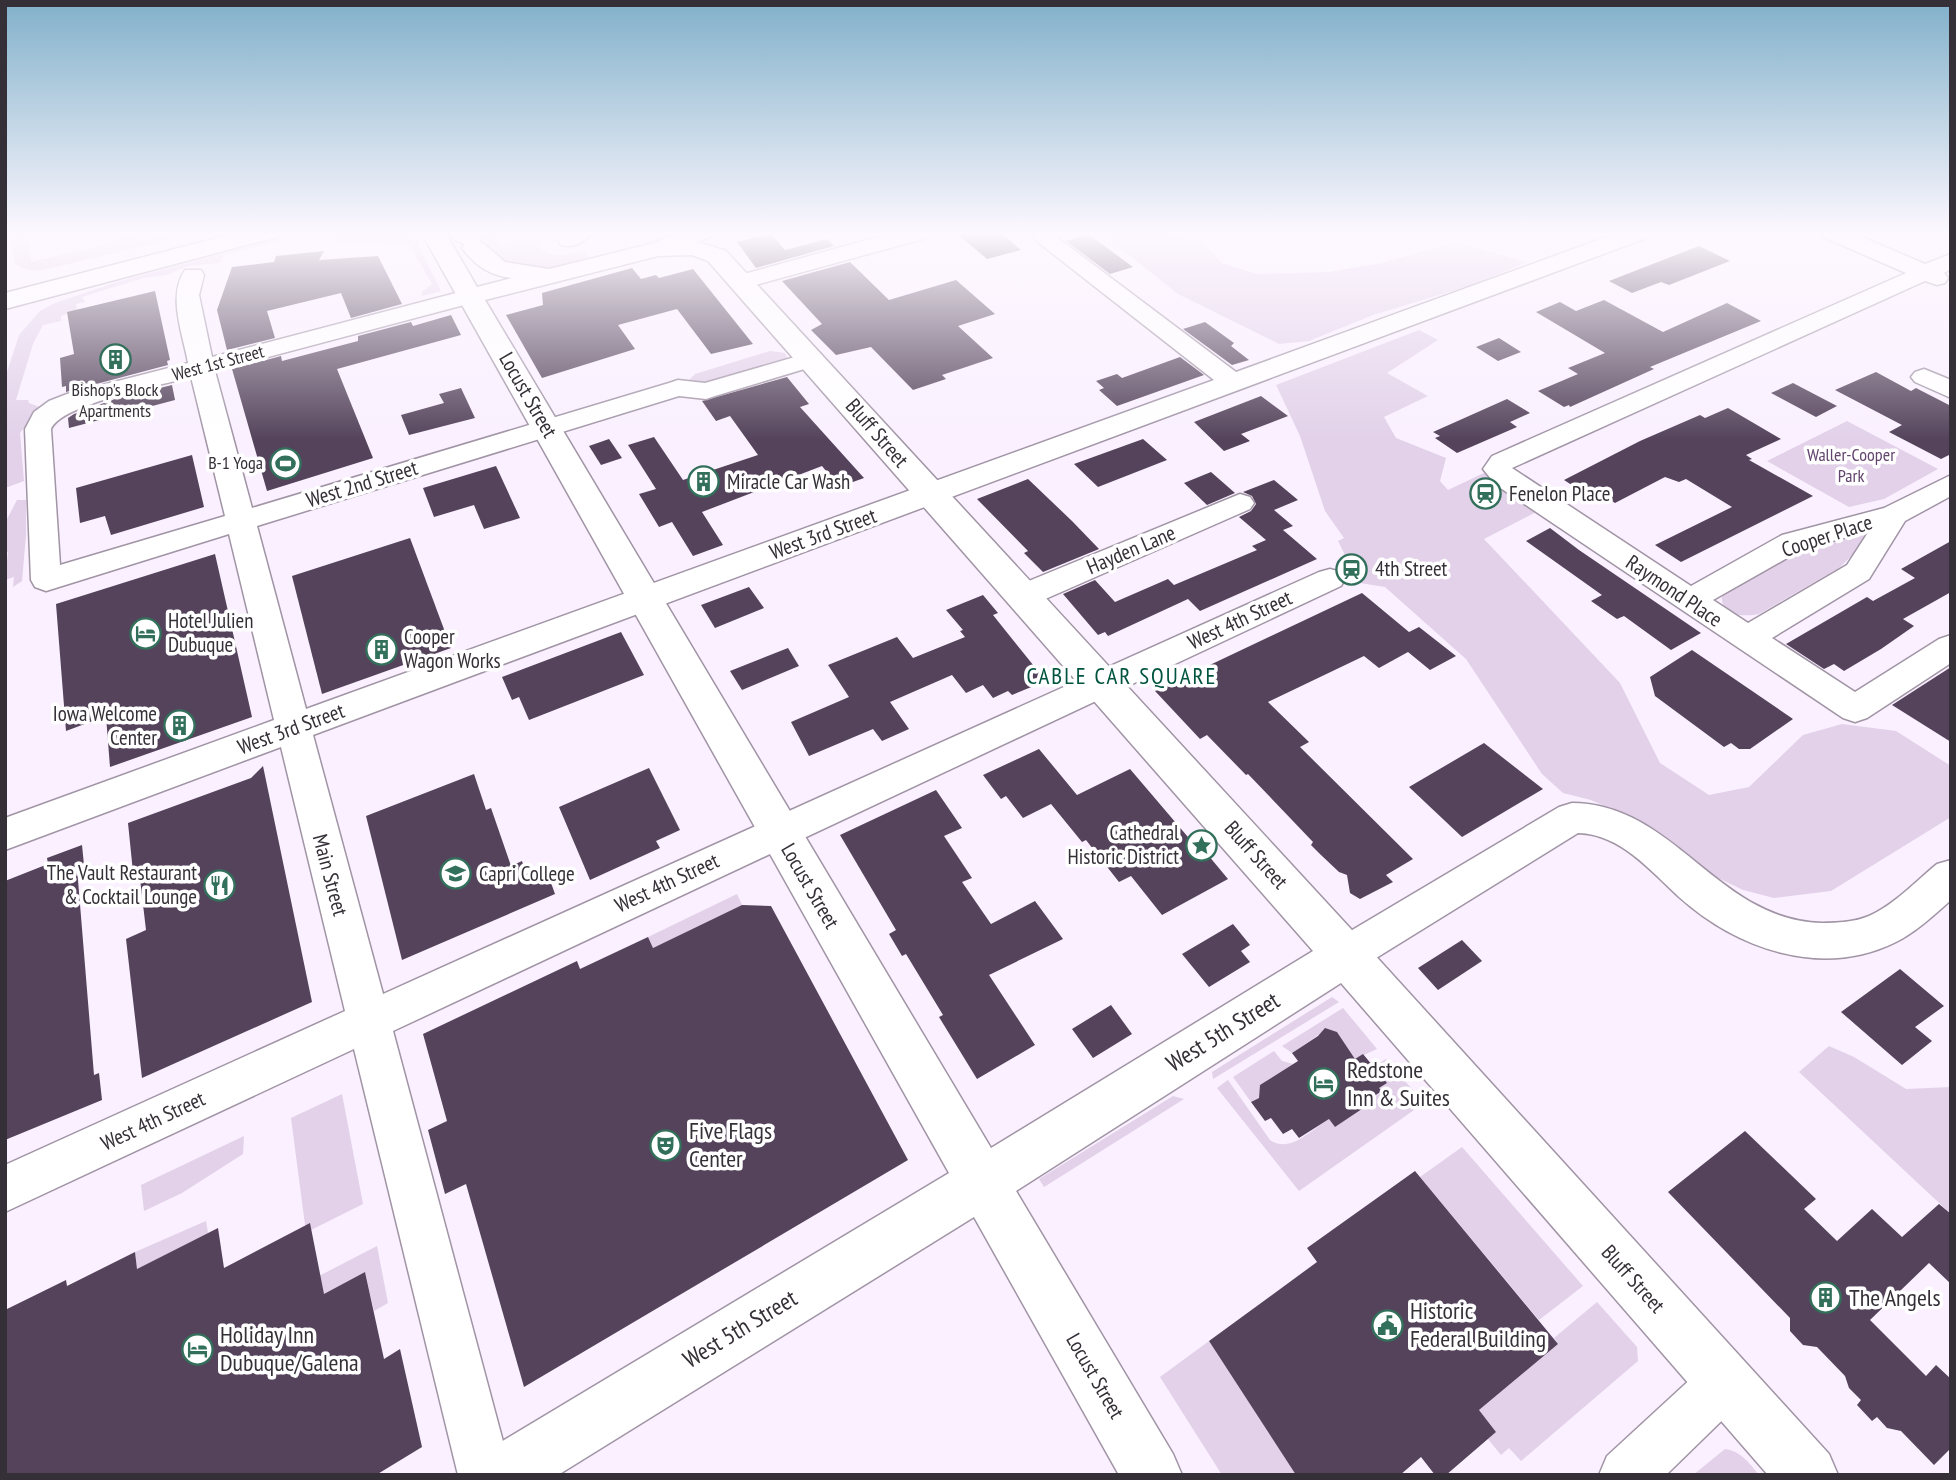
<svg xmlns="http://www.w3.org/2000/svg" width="1956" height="1480" viewBox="0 0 1956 1480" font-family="'PT Sans Narrow',sans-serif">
<rect width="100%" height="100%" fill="#faf0ff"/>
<g fill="#e2d1e9">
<path d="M12,232H28L31,262L116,242V237L119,236L146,238L171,232H202L52,268C39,271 24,273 14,262Z"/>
<polygon points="338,232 412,232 441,291 422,296 422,292 432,284 408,243 330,242 333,234"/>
<path d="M479,232H494L501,246L526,240H540L539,248C552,259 570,255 585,250L590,259C568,264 522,276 502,264C492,258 484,243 479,232Z"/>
<path d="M1100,232C1139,232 1197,225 1221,263L1257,274L1328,272L1382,263L1455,242L1527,262L1472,285L1373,315L1309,341L1279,344L1178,294Z"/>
<polygon points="299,233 300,236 225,255 219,263 188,266 167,275 143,278 82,297 85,302 76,304 77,310 61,316 61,321 43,325 33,344 16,400 28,400 29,403 40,407 20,433 24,481 5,488 5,378 19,335 40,311 55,303 120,281"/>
<polygon points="1419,330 1438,340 1387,373 1428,396 1384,417 1396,438 1446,458 1440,481 1448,490 1486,472 1542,509 1484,539 1620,683 1660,763 1709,795 1749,787 1803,735 1842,724 1896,731 1951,766 1951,817 1831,891 1774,898 1743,890 1702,870 1633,819 1591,800 1563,793 1542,774 1466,659 1385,587 1360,583 1338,573 1344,553 1338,541 1344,538 1325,511 1300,436 1276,385"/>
<polygon points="770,351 785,353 788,360 703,388 687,382 695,374"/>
<polygon points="1847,421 1938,469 1884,499 1849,507 1767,461"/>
<polygon points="17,500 26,500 26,535 22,581 13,587 14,577 5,580 8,552 5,552 5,523"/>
<path d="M1875,528L1878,530L1839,568L1759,614C1744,617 1720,616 1722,595L1807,548Z"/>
<polygon points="737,894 742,905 653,948 648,937"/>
<polygon points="1332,997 1339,1002 1213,1079 1212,1072"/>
<polygon points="1343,1008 1377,1049 1355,1059 1337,1032 1327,1029 1292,1053 1282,1046"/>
<polygon points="1829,1046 1854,1057 1906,1089 1951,1087 1951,1214 1799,1072"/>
<polygon points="1274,1051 1282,1061 1293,1064 1261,1085 1259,1098 1251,1102 1233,1077"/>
<path d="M1386,1059L1424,1103L1299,1191L1217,1088L1228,1080L1270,1140C1290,1154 1311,1130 1329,1119L1335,1127L1367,1106L1365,1102L1382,1092L1379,1088L1387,1083L1373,1067Z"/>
<polygon points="342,1094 363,1204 311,1230 305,1225 291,1118"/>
<polygon points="1173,1096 1184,1099 1044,1187 1039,1179"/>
<polygon points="244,1136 243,1154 182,1193 144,1211 141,1185"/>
<polygon points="1462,1147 1583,1286 1539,1320 1420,1177"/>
<polygon points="206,1221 208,1233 137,1269 135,1252"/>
<polygon points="377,1246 388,1303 374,1311 365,1272 323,1295 319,1276"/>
<polygon points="1597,1302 1637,1347 1638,1361 1521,1461 1509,1448 1501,1455 1488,1439 1496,1432 1479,1410 1558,1344 1554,1338"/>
<polygon points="1209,1341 1296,1475 1222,1475 1160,1377"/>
<path d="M1725,1449C1741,1451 1750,1464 1759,1475H1693Z"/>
</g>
<g fill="#54435b">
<polygon points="955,232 1000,232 1021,250 987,259"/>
<polygon points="770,233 785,250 827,239 834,246 756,268 737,242"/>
<polygon points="1088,234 1133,267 1110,274 1066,241"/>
<polygon points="1699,246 1730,261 1669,285 1661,282 1632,293 1609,281"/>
<polygon points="324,251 319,260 378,256 402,304 351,318 341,293 267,311 275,338 227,350 217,310 232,267 274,262 276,256"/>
<polygon points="850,262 889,300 956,280 995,314 958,326 993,358 942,375 946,379 913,390 871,347 836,355 811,330 822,324 782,281"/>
<polygon points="632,268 641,279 656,275 659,278 693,269 753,344 711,354 677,309 618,325 635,349 542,378 506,315 543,305 542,293"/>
<polygon points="155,291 170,360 167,361 168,365 66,392 66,386 62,387 60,358 74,354 67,312"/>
<polygon points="1604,300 1663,332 1727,303 1761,321 1650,367 1654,369 1570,407 1569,405 1564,407 1538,391 1578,374 1568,368 1605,353 1536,312 1560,302 1576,311"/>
<polygon points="451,315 461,335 337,369 373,458 267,491 232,369 281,356 282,361 358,341 358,336 411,322 413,326"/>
<polygon points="1205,322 1234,343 1231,346 1249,360 1232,365 1183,329"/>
<polygon points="1499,338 1521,352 1498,361 1476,347"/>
<polygon points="1180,357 1204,375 1117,406 1099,390 1104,388 1096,381 1117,374 1122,378"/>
<polygon points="1876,372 1911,391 1916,388 1951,406 1951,454 1941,459 1889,432 1902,425 1835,390"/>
<polygon points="787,377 809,404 800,407 864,478 839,487 822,466 702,512 723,545 693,556 672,522 659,527 639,494 656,489 628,445 654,437 683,480 758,455 730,416 716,421 702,401"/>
<polygon points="1793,383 1837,406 1816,417 1771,393"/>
<polygon points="172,385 175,400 69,428 68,418 74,414 115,399"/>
<polygon points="461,388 475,418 409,435 401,415 444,403 439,394"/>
<polygon points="1261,396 1288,416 1241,434 1250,441 1224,451 1194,422"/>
<polygon points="1507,399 1530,413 1510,422 1517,427 1457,453 1435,438 1440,436 1433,432"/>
<polygon points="1728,408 1781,439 1746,455 1752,459 1749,460 1813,496 1681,562 1655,545 1732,507 1686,479 1679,482 1665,477 1615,503 1603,495 1595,500 1564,480 1640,441 1700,415 1705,418"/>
<polygon points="609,439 622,458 601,465 589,446"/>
<polygon points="1143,439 1167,460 1098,487 1074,464"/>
<polygon points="192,455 204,507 111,535 105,516 80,523 76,488"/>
<polygon points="496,466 520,518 484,529 474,505 434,517 423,488"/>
<polygon points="1211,472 1235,493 1207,505 1184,483"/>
<polygon points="1028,479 1072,521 1099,549 1043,572 1024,553 1028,551 977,499"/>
<polygon points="1274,480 1298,500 1274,510 1293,526 1283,530 1317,559 1200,611 1188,599 1108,636 1105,632 1098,635 1063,594 1095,580 1115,602 1168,579 1174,585 1257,550 1252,546 1266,540 1239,517 1251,511 1256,504 1252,496 1243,492"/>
<polygon points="1550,528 1579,550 1701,633 1671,650 1624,616 1617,619 1591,601 1602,595 1526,541"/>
<polygon points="410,538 451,648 322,694 292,576"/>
<polygon points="1951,541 1951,592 1903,619 1914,626 1881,649 1844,671 1834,664 1824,669 1786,644 1867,597 1873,601 1915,578 1901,569"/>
<polygon points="215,554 252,717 110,767 106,716 66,731 56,604"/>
<polygon points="749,587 764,608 715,628 701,605"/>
<polygon points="1362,593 1409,632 1419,627 1456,656 1430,670 1408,652 1379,668 1364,656 1268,702 1309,742 1300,747 1413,859 1386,875 1393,882 1360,899 1350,893 1347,875 1339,872 1321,855 1311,845 1313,842 1248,774 1246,775 1207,735 1200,739 1155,691"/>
<polygon points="983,595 998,613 993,615 1046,681 1012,695 1008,691 993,698 983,685 966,693 952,675 890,702 909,729 882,741 873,729 809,756 791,722 849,697 828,665 897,637 913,658 965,637 960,631 963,630 946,610"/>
<polygon points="621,632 644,675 529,720 519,697 512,700 502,677"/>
<polygon points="788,648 799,666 742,690 730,671"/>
<polygon points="1692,650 1793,719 1750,749 1739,749 1731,743 1724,747 1655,696 1650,677"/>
<polygon points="1951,667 1951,742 1892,705"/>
<polygon points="1484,743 1543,789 1462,837 1409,787"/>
<polygon points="1039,749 1077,795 1130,769 1205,857 1208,855 1228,879 1162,915 1131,876 1119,882 1086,840 1082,842 1051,804 1023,818 1006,796 1001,799 983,775"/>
<polygon points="263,766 312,1002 142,1078 126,939 146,930 140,879 134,882 128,823 251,778"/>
<polygon points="649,768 680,830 656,841 660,848 590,880 559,807"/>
<polygon points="474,774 486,810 491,808 511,866 522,861 526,874 545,866 555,894 402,960 366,816"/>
<polygon points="936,790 962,828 944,836 972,878 962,882 991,924 1035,901 1063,939 989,975 1035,1045 977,1079 939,1017 943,1015 906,954 902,956 889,934 896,930 840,835"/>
<polygon points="82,845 84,865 77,868 94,1075 99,1073 102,1100 5,1140 5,881 48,864 47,858"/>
<polygon points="742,905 771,906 908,1160 524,1387 466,1184 445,1194 428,1130 447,1121 423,1034 577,961 580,969 648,937 653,948"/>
<polygon points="1233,924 1250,945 1241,951 1250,962 1209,987 1182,954"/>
<polygon points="1462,940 1482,961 1438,990 1418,968"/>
<polygon points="1900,969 1944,1006 1915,1027 1932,1041 1902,1065 1841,1012"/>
<polygon points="1111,1005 1132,1034 1093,1058 1072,1029"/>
<polygon points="1325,1028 1337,1032 1355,1059 1363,1054 1387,1083 1379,1088 1382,1091 1365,1102 1368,1105 1335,1127 1329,1119 1299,1138 1292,1129 1283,1134 1271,1118 1265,1121 1251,1102 1259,1098 1260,1085 1298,1061 1292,1053 1318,1036"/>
<polygon points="1745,1131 1816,1199 1804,1209 1837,1241 1872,1209 1902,1237 1939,1204 1951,1214 1951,1284 1929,1263 1870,1320 1926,1376 1936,1365 1951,1379 1951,1448 1934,1465 1901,1431 1887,1428 1877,1417 1872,1421 1857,1405 1861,1400 1849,1388 1845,1376 1817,1347 1803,1345 1790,1331 1790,1318 1668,1192"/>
<polygon points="1415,1171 1558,1344 1479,1410 1496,1432 1446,1475 1435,1475 1421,1457 1400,1475 1296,1475 1209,1341 1317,1262 1307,1248"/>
<polygon points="310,1223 324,1294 365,1272 384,1359 400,1349 422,1447 376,1475 5,1475 5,1310 66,1280 67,1286 135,1252 137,1269 218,1228 224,1268"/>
</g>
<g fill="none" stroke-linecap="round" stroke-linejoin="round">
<defs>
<g id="minor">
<path d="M566,232H592C584,243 573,248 561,245L558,240Z"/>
<polygon points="682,232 713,232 710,237 666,254 650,254 647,249 650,244"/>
<polygon points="896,232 933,232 930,237 741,289 733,287 730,282 733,277"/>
<path d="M1025,232H1050L1236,372L1620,232H1652L1649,237L313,735L383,994L1319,572L1330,569L1341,572L1345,579L1341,586L393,1031L512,1475H458L354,1049L5,1212V1165L345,1011L281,747L5,850V818L274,720L229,534L46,591L35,587L31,580L25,429L34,412L49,401L67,394L188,363C183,334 167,296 185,270H201L204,275L199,295L212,357L471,289L479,291L483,296L479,301L215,371L252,508L669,383L678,380L705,383L812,352L821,354L824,359L821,364L715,396L706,399L679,396L257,526L306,709L1214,380ZM191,377L225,516L60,565L51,429C61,404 163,385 191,377Z"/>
<path d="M1820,232H1850L1925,264L1951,254V269L1944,273L1948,278L1945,283L1937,285L1925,281L1512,468L1691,586L1782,535L1884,508L1951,475V496L1905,521L1869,579L1772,638L1855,692L1939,639L1951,635V663L1867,718L1855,722L1843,718L1496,485L1483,469L1492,456L1906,273L1823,237ZM1869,531L1847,565L1748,623L1713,600L1803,549Z"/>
<polygon points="1924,369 1951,380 1951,398 1915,382 1911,377 1915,372"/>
<polygon points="1240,494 1250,497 1254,503 1250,509 1034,604 1023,607 1012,604 1007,596 1012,588"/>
<path d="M1572,803C1676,804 1716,920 1822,923C1837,923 1855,922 1869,916C1894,905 1916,881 1937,864L1951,860V900C1934,915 1916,932 1896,942C1822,979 1737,949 1679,897C1650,870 1620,834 1578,833L1360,968L1346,973L1332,968L1326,955L1332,942L1559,807Z"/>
<polygon points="1725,1356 1743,1364 1751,1382 1743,1400 1666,1475 1599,1475 1607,1456 1707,1364"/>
</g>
<path id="major" d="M421,232H445L477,287L512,278C491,276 475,266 462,248L465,243L474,241L483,243L505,262L549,269L658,242L695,241L726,251L1362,941L1829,1454L1838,1475H1768L1341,983L1016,1191L1173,1454L1182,1475H1119L974,1217L558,1475H472L481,1454L949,1173ZM692,255L708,261L1313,951L991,1148L485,300L658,256Z"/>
<g id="highway">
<polygon points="240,232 281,232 277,237 5,309 5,293"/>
<path d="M447,232H477L482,238L478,243C467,246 455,243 447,232Z"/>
</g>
</defs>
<use href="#minor" stroke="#a094a5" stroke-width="3"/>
<use href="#major" stroke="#a094a5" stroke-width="3"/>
<use href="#highway" stroke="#a094a5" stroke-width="3"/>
<use href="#minor" fill="#fff" fill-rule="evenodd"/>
<use href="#major" fill="#fff" fill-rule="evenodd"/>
<use href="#highway" fill="#fff" fill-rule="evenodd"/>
</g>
<linearGradient id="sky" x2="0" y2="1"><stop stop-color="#81b0ca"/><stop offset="0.53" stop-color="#fdf8ff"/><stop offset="1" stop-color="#fdf8ff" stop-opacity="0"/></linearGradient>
<rect width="1956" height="440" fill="url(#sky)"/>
<defs>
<symbol id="building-ring" viewBox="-11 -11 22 22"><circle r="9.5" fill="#fff" stroke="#33705c" stroke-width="1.5"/><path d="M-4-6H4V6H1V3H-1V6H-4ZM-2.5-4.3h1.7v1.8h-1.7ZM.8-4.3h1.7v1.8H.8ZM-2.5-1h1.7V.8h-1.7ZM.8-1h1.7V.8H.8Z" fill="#33705c"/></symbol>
<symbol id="stadium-ring" viewBox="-11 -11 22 22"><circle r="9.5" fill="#fff" stroke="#33705c" stroke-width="1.5"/><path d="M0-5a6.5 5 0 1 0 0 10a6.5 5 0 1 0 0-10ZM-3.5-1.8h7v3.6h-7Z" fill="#33705c"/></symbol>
<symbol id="station-ring" viewBox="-11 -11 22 22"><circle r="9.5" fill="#fff" stroke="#33705c" stroke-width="1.5"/><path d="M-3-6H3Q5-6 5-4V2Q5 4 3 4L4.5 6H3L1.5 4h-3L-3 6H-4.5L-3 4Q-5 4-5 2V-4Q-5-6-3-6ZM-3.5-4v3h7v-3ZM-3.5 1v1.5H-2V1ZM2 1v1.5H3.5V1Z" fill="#33705c"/></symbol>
<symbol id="hotel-ring" viewBox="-11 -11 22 22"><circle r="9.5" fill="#fff" stroke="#33705c" stroke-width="1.5"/><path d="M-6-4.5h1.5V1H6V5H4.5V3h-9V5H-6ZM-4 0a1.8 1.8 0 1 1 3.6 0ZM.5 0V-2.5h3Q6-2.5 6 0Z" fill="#33705c"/></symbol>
<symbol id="sight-ring" viewBox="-11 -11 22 22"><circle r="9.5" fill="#fff" stroke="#33705c" stroke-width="1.5"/><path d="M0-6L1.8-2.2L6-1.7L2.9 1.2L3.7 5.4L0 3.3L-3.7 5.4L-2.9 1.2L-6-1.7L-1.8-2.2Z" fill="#33705c"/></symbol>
<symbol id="university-ring" viewBox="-11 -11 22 22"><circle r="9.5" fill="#fff" stroke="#33705c" stroke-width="1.5"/><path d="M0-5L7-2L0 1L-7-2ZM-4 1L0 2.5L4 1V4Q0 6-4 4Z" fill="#33705c"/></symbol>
<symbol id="restaurant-ring" viewBox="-11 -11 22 22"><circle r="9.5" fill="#fff" stroke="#33705c" stroke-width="1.5"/><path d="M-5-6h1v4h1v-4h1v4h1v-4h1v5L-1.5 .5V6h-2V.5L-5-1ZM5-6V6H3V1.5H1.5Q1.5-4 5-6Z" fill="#33705c"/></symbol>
<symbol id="theatre-ring" viewBox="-11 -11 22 22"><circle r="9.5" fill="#fff" stroke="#33705c" stroke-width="1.5"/><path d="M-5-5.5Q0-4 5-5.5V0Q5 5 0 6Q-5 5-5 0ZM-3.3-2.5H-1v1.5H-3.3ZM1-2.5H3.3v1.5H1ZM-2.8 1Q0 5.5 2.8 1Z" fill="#33705c"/></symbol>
<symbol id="civic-ring" viewBox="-11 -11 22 22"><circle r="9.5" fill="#fff" stroke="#33705c" stroke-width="1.5"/><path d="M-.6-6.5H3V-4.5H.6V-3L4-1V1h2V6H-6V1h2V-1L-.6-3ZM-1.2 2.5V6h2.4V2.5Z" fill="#33705c"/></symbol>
</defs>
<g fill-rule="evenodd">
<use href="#building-ring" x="98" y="342" width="35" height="35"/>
<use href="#stadium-ring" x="268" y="446" width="35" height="35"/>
<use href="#building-ring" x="686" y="464" width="35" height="35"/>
<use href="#station-ring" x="1468" y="476" width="35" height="35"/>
<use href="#station-ring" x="1334" y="552" width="35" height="35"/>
<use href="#hotel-ring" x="128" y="616" width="35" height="35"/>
<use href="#building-ring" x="364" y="632" width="35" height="35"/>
<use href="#building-ring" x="162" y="708" width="35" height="35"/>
<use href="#sight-ring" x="1184" y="828" width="35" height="35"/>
<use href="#university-ring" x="438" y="856" width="35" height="35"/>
<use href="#restaurant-ring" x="202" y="868" width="35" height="35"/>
<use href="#hotel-ring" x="1306" y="1066" width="35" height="35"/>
<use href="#theatre-ring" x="648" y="1128" width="35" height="35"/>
<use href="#building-ring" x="1808" y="1280" width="35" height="35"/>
<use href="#civic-ring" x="1370" y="1308" width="35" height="35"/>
<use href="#hotel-ring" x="180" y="1332" width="35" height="35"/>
</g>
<g text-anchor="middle" stroke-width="7" stroke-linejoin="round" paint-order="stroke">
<g font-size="18" fill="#353037" stroke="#fff">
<text transform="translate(218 363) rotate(-15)" y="6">West 1st Street</text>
</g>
<g font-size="18" fill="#353037" stroke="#fff">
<text x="115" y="396">Bishop's Block<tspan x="115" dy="21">Apartments</tspan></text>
<text x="263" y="469" text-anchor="end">B-1 Yoga</text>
</g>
<g font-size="18" fill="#62446e" stroke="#fff">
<text x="1851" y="461">Waller-Cooper<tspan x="1851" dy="21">Park</tspan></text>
</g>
<g font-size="21" fill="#353037" stroke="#fff">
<text transform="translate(528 395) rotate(60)" y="7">Locust Street</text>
<text transform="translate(877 433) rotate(49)" y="7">Bluff Street</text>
<text transform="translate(362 484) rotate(-17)" y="7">West 2nd Street</text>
<text transform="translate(823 534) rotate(-20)" y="7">West 3rd Street</text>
<text transform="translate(1827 536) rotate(-18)" y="7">Cooper Place</text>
<text transform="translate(1131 550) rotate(-23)" y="7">Hayden Lane</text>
<text transform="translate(1674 591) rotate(34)" y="7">Raymond Place</text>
<text transform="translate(1240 620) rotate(-25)" y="7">West 4th Street</text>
<text transform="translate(291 729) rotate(-20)" y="7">West 3rd Street</text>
<text transform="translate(1256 855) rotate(48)" y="7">Bluff Street</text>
<text transform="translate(330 875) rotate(75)" y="7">Main Street</text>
<text transform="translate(667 883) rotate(-25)" y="7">West 4th Street</text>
<text transform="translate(810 886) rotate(60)" y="7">Locust Street</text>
<text transform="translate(153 1121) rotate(-25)" y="7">West 4th Street</text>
<text transform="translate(1633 1279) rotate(48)" y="7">Bluff Street</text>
<text transform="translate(1095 1376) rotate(60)" y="7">Locust Street</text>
</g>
<g font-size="21" fill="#353037" stroke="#fff" text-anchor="start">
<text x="727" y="489">Miracle Car Wash</text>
<text x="1509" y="501">Fenelon Place</text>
<text x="1375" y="576">4th Street</text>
<text x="168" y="628">Hotel Julien<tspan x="168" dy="24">Dubuque</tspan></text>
<text x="404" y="644">Cooper<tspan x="404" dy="24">Wagon Works</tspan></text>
<text x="157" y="721" text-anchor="end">Iowa Welcome<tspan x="157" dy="24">Center</tspan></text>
<text x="1179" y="840" text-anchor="end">Cathedral<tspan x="1179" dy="24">Historic District</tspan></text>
<text x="197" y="880" text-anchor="end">The Vault Restaurant<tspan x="197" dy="24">&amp; Cocktail Lounge</tspan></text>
<text x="479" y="881">Capri College</text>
</g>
<g font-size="23" letter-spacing="2" fill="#00543f" stroke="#fff">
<text x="1122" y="684">CABLE CAR SQUARE</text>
</g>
<g font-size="24" fill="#353037" stroke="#fff">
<text transform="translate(1223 1032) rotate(-32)" y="8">West 5th Street</text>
<text transform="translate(740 1329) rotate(-31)" y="8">West 5th Street</text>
</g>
<g font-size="24" fill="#353037" stroke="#fff" text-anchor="start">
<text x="1347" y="1078">Redstone<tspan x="1347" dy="28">Inn &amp; Suites</tspan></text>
<text x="689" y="1139">Five Flags<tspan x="689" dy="28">Center</tspan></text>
<text x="1849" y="1306">The Angels</text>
<text x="1410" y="1319">Historic<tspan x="1410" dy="28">Federal Building</tspan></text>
<text x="220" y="1343">Holiday Inn<tspan x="220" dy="28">Dubuque/Galena</tspan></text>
</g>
</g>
<rect width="1956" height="1480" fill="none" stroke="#353037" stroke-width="14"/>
</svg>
